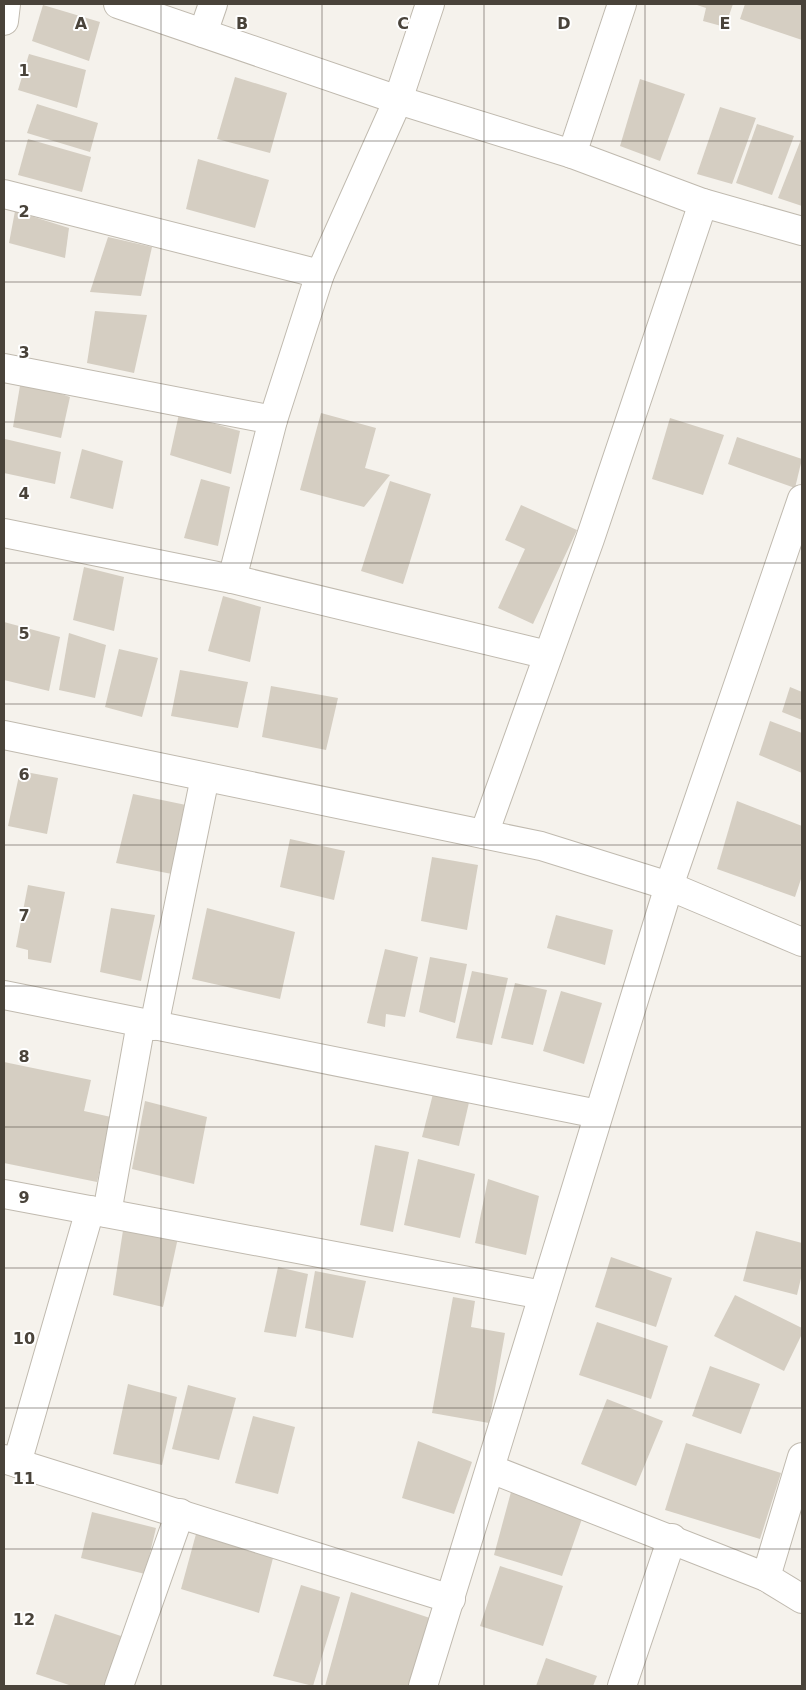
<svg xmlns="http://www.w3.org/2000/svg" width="806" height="1690" viewBox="0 0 806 1690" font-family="'DejaVu Sans',sans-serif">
<rect width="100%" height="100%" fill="#f5f2ec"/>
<g fill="#d5cec2">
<polygon points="694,4 733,4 725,27 703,21 706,8"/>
<polygon points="745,4 802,4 802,40 740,19"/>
<polygon points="43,5 100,22 89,61 32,41"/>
<polygon points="29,54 86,70 77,108 18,90"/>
<polygon points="235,77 287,93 270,153 217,139"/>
<polygon points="640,79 685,94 660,161 620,146"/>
<polygon points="37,104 98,123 90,152 27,133"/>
<polygon points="720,107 756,118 732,184 697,174"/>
<polygon points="757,124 794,136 772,195 736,183"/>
<polygon points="802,137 802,206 778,198"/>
<polygon points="28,139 91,157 82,192 18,175"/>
<polygon points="198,159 269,180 255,228 186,209"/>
<polygon points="15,211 69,228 65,258 9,243"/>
<polygon points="108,237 152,247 141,296 90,292"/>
<polygon points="95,311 147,315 134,373 87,363"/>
<polygon points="21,380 70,397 61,438 13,427"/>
<polygon points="321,413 376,428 365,468 390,475 364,507 300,490"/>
<polygon points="179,414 240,431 231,474 170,455"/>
<polygon points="670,418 724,435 703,495 652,479"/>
<polygon points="737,437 802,459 795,488 728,464"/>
<polygon points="5,439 61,452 55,484 4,473"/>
<polygon points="82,449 123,461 113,509 70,498"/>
<polygon points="201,479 230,487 218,546 184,538"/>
<polygon points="390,481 431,494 403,584 361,571"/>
<polygon points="521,505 577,530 533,624 498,608 525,549 505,540"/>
<polygon points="84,567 124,577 114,631 73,620"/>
<polygon points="223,596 261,607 250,662 208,651"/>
<polygon points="4,622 60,637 49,691 4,680"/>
<polygon points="69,633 106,645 95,698 59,690"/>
<polygon points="119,649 158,658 142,717 105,707"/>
<polygon points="180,670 248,682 238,728 171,716"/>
<polygon points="271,686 338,698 326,750 262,737"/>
<polygon points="790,687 802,692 802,720 782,712"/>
<polygon points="770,721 802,733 802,773 759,755"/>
<polygon points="20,771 58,778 47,834 8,826"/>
<polygon points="133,794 186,805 172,874 116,863"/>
<polygon points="737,801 802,826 802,876 795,897 717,869"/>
<polygon points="290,839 345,851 334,900 280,887"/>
<polygon points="432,857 478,865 467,930 421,921"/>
<polygon points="28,885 65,892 51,963 28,959 28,950 16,947"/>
<polygon points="111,908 155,915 141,981 100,972"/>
<polygon points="207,908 295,932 280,999 192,979"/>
<polygon points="556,915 613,930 605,965 547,948"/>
<polygon points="385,949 418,957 405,1017 386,1014 385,1027 367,1023"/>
<polygon points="430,957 467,964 455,1023 419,1012"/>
<polygon points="472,971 508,978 492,1045 456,1038"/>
<polygon points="515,983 547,990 533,1045 501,1038"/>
<polygon points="561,991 602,1003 584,1064 543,1051"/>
<polygon points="4,1062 91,1080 84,1111 111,1117 97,1182 4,1163"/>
<polygon points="434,1090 470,1098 459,1146 422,1137"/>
<polygon points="145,1101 207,1117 194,1184 132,1169"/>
<polygon points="375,1145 409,1152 393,1232 360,1225"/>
<polygon points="418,1159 475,1174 460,1238 404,1225"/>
<polygon points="488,1179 539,1196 526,1255 475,1243"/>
<polygon points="124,1224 179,1233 163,1307 113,1295"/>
<polygon points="756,1231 802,1243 802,1274 797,1295 743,1281"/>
<polygon points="611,1257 672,1278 656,1327 595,1307"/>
<polygon points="278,1267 308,1274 296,1337 264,1332"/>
<polygon points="315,1271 366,1281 353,1338 305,1328"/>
<polygon points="735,1295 802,1328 802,1334 784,1371 714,1336"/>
<polygon points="453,1297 475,1301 471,1327 505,1333 489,1423 432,1413"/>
<polygon points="597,1322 668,1346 651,1399 579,1375"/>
<polygon points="710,1366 760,1384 741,1434 692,1416"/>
<polygon points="128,1384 177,1397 162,1465 113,1454"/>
<polygon points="188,1385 236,1398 219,1460 172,1449"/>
<polygon points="607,1399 663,1421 636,1486 581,1464"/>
<polygon points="253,1416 295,1427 278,1494 235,1483"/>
<polygon points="418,1441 472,1462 454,1514 402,1498"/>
<polygon points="686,1443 781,1473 760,1539 665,1510"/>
<polygon points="511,1492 583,1516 562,1576 494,1555"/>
<polygon points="92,1512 156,1528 145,1574 81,1558"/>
<polygon points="196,1534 273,1558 259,1613 181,1589"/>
<polygon points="500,1566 563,1586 543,1646 480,1626"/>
<polygon points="301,1585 340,1597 313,1686 273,1676"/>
<polygon points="351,1592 436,1620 414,1686 325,1686"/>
<polygon points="55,1614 124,1637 107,1686 72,1686 36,1674"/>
<polygon points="546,1658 597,1676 593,1686 536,1686"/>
</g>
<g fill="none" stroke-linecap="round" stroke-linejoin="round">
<defs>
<g id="minor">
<polyline points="118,4 398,100 572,154 703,203 802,231"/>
<polyline points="4,21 6,4"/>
<polyline points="203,33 213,4"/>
<polyline points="572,154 622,4"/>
<polyline points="4,194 320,274"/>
<polyline points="4,368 273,420"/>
<polyline points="4,533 232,579 548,655"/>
<polyline points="232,579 273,420 320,274 398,100 430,4"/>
<polyline points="4,735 541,846 669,886 802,942"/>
<polyline points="484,834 590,539 703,203"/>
<polyline points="4,995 598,1114"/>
<polyline points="154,1026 205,777"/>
<polyline points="4,1194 543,1295"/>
<polyline points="107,1213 141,1023"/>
<polyline points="802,1457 766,1577 802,1599"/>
<polyline points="4,1459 451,1599"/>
<polyline points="17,1463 90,1210"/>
<polyline points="491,1469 766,1577"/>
<polyline points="119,1686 180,1513"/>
<polyline points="423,1686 669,886 802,499"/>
<polyline points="622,1686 672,1538"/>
</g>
</defs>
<use href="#minor" stroke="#c0baaf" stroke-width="30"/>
<use href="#minor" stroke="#fff" stroke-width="28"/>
</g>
<path fill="none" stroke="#49433a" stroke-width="1" stroke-opacity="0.55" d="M161,4V1686M322,4V1686M484,4V1686M645,4V1686M4,141H802M4,282H802M4,422H802M4,563H802M4,704H802M4,845H802M4,986H802M4,1127H802M4,1268H802M4,1408H802M4,1549H802"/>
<g font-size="16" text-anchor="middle" font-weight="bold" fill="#49433a" stroke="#fff" stroke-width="4" stroke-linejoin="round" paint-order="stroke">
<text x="81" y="29">A</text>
<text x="242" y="29">B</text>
<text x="403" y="29">C</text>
<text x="564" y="29">D</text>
<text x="725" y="29">E</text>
<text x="24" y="76">1</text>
<text x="24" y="217">2</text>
<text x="24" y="358">3</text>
<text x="24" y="499">4</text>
<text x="24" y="639">5</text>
<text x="24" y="780">6</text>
<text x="24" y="921">7</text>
<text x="24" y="1062">8</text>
<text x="24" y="1203">9</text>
<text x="24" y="1344">10</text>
<text x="24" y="1484">11</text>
<text x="24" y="1625">12</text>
</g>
<rect width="806" height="1690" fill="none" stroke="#49433a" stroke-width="10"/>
</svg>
